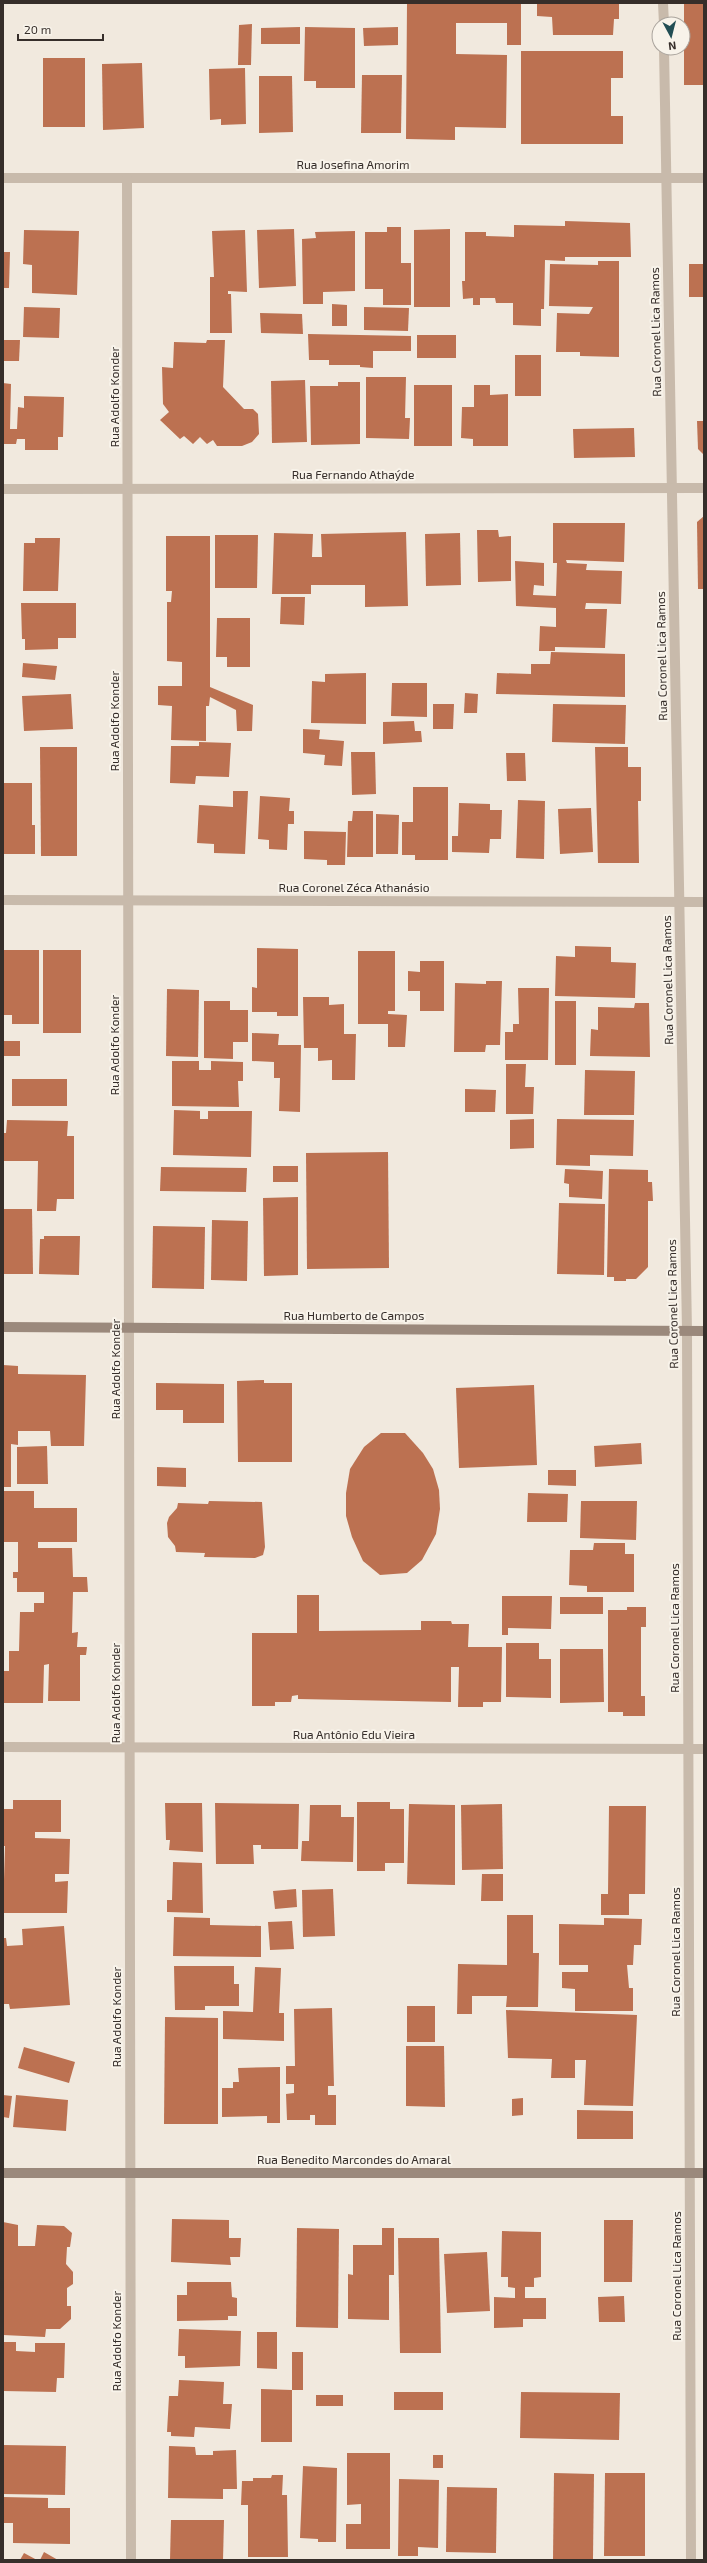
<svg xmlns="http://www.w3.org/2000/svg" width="707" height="2563" viewBox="0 0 707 2563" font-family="'Exo 2',sans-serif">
<rect width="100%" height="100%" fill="#f1e9de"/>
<g fill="#bc7151">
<polygon points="407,3 521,3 521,45 507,45 507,23 456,23 456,54 507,55 506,128 455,127 455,140 406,139"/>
<polygon points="537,3 619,3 619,19 614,19 613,35 553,35 552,17 537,16"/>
<rect x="684" y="3" width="20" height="82"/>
<polygon points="252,24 251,65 238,65 239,25"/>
<polygon points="300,27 300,44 261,44 261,28"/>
<polygon points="305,27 355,28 355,88 316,88 316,81 304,81"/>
<polygon points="398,27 398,45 364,46 363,28"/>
<polygon points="521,51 623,51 623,78 611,78 611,116 623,116 623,144 521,144"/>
<rect x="43" y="58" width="42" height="69"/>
<polygon points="142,63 144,128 103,130 102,64"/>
<polygon points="245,68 246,124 221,125 221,119 210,120 209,69"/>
<polygon points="362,75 402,75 401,133 361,133"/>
<polygon points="259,76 292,76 293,132 259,133"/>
<polygon points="565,221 630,223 631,257 565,257 565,261 545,260 544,309 541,309 541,326 513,325 513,303 496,303 495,298 480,298 480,305 473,305 473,298 463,299 462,281 465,281 465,232 486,232 486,236 514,237 514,225 565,226"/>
<polygon points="387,227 401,227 401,263 411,263 411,305 383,305 383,289 365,289 365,232 387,232"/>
<polygon points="294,229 296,286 259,288 257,230"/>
<polygon points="450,229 450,307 414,307 414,230"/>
<polygon points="24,230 79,231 77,295 32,293 32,265 23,264"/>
<polygon points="245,230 247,292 228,291 228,294 231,294 232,333 210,333 210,277 214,277 212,231"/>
<polygon points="355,231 355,291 323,292 323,304 303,304 302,239 316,238 315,232"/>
<polygon points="3,252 10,252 9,288 3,288"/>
<polygon points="598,261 619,261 619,357 580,356 580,352 556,352 557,313 589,314 593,307 549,306 550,264 598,265"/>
<rect x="689" y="264" width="15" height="33"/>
<polygon points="332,304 347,305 347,326 332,326"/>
<polygon points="24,307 60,308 59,338 23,337"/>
<polygon points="364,307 409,308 408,331 364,330"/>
<polygon points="260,313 302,314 303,334 261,333"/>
<polygon points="308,334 411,336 411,351 373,351 373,368 360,367 360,365 329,365 329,360 309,360"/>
<rect x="417" y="335" width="39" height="23"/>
<polygon points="3,340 20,340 19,361 3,361"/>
<polygon points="207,340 225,340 223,387 244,409 253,409 258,414 259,434 252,442 242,446 217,446 213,440 207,444 200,437 193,444 184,436 180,439 160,420 169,412 163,404 162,367 173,368 174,342 206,343"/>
<rect x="515" y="355" width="26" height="41"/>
<polygon points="366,377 406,377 405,418 410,418 409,439 366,438"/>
<polygon points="305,380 307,442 272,443 271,381"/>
<polygon points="338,382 360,382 360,444 311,445 310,386 338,386"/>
<polygon points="3,383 11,384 10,429 17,429 18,407 24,408 24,396 64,397 63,437 58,437 58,450 25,450 25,439 17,439 16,444 3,444"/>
<rect x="414" y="385" width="38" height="61"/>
<polygon points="474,385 490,385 490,395 508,394 508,446 473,446 473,439 461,438 462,407 474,407"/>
<polygon points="697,421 704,421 704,455 698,449"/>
<polygon points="634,428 635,457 574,458 573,429"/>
<polygon points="704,516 704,589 698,589 697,522"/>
<polygon points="553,523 625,523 624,562 566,560 567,563 587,564 586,570 622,571 621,604 586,603 585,609 607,609 605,648 555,647 555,651 539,651 540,626 556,627 556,608 516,606 515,561 544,563 544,586 534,585 533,595 556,596 557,563 553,563"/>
<polygon points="477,530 498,530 499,537 511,536 511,581 478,582"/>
<polygon points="406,532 408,606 365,607 365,585 311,585 311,594 272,594 274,533 313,534 312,557 322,557 321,534"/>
<polygon points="460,533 461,585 426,586 425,534"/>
<polygon points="215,535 258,535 257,588 215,588"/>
<polygon points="166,536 210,536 210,687 253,705 252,731 237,731 236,710 210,697 209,706 206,706 206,741 171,740 172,706 158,705 158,686 182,686 182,662 167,661 167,602 171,602 172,591 166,591"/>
<polygon points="35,538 60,538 58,591 23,591 24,543 35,543"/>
<polygon points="281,597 305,597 304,625 280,624"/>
<polygon points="21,603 76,603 76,638 58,638 58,649 25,650 25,639 22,639"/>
<polygon points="217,618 250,618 250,667 227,667 227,657 216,657"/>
<polygon points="551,652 625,654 625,697 496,694 497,673 531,674 531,664 550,664"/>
<polygon points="23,663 57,666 55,680 22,677"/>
<polygon points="366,673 366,724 311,723 312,681 325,682 325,674"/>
<polygon points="392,683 427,683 427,717 391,716"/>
<polygon points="465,693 478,694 477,713 464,713"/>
<polygon points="71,694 73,729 24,731 22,696"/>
<polygon points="433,704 454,704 453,729 433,729"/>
<polygon points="553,704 626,705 625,744 552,742"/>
<polygon points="414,721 415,731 421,731 422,742 383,744 383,722"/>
<polygon points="303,729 320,730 319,739 344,741 342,766 324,765 325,755 303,753"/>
<polygon points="199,742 231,743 229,777 196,776 195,784 170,783 171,746 199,746"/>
<polygon points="40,747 77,747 77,856 41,856"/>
<polygon points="595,747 628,747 628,767 641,767 641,801 638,801 639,863 598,863"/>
<polygon points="351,752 375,752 376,794 352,795"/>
<polygon points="506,753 525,753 526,781 507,781"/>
<polygon points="3,783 32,783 32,825 35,825 35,854 3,854"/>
<polygon points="413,787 448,787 448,860 415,860 415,855 402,855 402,822 413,822"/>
<polygon points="233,791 248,791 245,854 214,853 214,844 197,843 199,805 233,807"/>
<polygon points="260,796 290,798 289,811 294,811 294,824 288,824 287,850 269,849 269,840 258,839"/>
<polygon points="518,800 545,801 544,859 516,858"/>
<polygon points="459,803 490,804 490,810 502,810 501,839 490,839 489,853 452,852 452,836 458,836"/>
<polygon points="591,808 593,852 560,854 558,809"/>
<polygon points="353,811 373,811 373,857 347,857 348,821 352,821"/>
<polygon points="376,814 399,815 398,854 376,854"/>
<polygon points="304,831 346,832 345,865 327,865 327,860 304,859"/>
<polygon points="575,946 611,947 611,962 636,963 635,998 555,996 556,956 575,957"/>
<polygon points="257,948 298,949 298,1016 277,1016 277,1012 252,1012 252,987 257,988"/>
<polygon points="3,950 39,950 39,1024 12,1024 12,1015 3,1015"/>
<rect x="43" y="950" width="38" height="83"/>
<polygon points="358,951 395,951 395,1011 388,1011 388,1014 407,1015 405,1047 388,1047 388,1024 358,1024"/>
<polygon points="420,961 444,961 444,1011 420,1011 420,991 408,991 408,971 420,972"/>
<polygon points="486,981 502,981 500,1045 486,1045 485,1052 454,1052 455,983 486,984"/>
<polygon points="518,988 549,988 548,1060 505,1060 505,1032 513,1032 513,1024 519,1024"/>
<polygon points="167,989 199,990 198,1057 166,1056"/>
<polygon points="303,997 329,997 329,1005 344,1004 344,1034 356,1034 355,1080 332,1080 332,1060 318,1061 318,1048 304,1048"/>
<polygon points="204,1001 230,1001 230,1010 248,1010 248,1042 233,1042 233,1059 204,1058"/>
<rect x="555" y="1001" width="21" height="64"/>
<polygon points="635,1003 649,1003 650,1057 590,1056 591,1029 598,1030 598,1007 634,1008"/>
<polygon points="252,1033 279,1034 278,1045 301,1045 300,1112 279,1111 280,1078 274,1078 274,1062 252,1061"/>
<rect x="3" y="1041" width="17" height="15"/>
<polygon points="172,1061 199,1061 199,1070 211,1070 211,1061 243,1062 243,1081 238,1081 239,1107 172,1106"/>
<polygon points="506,1064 526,1064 525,1087 534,1087 533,1114 506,1114"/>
<polygon points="585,1070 635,1071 634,1115 584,1115"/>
<rect x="12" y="1079" width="55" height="27"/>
<polygon points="465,1089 496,1090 495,1112 465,1112"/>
<polygon points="174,1110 200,1111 200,1119 208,1119 208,1111 252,1111 251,1157 173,1155"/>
<polygon points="534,1119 534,1148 510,1149 510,1120"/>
<polygon points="557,1119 634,1120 633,1156 590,1155 590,1166 556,1165"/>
<polygon points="7,1120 68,1121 67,1136 74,1136 74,1199 57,1199 56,1211 37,1211 38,1161 3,1161 3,1133 6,1133"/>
<polygon points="388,1152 389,1268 307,1269 306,1153"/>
<rect x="273" y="1166" width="25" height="16"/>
<polygon points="161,1167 247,1168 246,1192 160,1191"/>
<polygon points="565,1169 603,1171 602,1199 569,1197 569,1184 564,1183"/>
<polygon points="609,1169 648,1170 648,1182 652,1182 653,1201 648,1201 648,1267 636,1279 626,1279 626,1281 614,1281 614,1277 607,1277"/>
<polygon points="298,1197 298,1275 264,1276 263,1198"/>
<polygon points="559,1203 605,1204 604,1275 557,1274"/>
<polygon points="3,1209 32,1209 33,1274 3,1274"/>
<polygon points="212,1220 248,1221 247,1281 211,1280"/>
<polygon points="153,1226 205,1227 204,1289 152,1288"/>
<polygon points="44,1236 80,1236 79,1275 39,1274 40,1239 44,1239"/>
<polygon points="3,1365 18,1366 18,1374 86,1375 84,1446 51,1446 50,1431 18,1431 18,1445 11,1444 11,1487 3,1487"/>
<polygon points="264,1380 264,1383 292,1383 292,1462 238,1462 237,1381"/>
<polygon points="156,1383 224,1384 224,1423 183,1423 183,1410 156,1410"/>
<polygon points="534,1385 537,1465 459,1468 456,1388"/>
<polygon points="381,1433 405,1433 423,1453 433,1469 439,1490 440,1509 436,1534 422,1560 407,1573 380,1575 363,1561 352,1537 346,1516 346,1493 350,1469 364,1447"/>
<polygon points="641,1443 642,1464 595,1467 594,1446"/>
<polygon points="47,1446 48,1484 17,1484 17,1447"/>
<polygon points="157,1467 186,1468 186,1487 157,1486"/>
<polygon points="548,1470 576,1470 576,1486 548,1485"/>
<polygon points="3,1491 34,1491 34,1508 77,1508 77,1542 38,1542 38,1548 72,1548 73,1577 87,1577 88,1592 73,1592 72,1633 78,1632 77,1647 87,1647 86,1655 80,1655 80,1701 48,1701 49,1664 44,1665 43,1703 3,1703 3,1671 9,1671 9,1651 19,1651 20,1612 34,1612 34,1603 44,1603 44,1592 17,1592 17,1578 13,1578 13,1572 18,1572 18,1542 3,1542"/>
<polygon points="528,1493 568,1494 567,1522 527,1522"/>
<polygon points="209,1501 262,1502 265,1547 263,1555 255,1558 204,1557 205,1553 176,1552 175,1546 168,1537 167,1523 169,1517 177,1508 178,1503 208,1504"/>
<polygon points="581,1501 637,1501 636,1540 580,1538"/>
<polygon points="594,1543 625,1543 625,1554 634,1554 634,1592 587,1592 587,1586 569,1585 570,1550 593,1550"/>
<polygon points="297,1595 319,1595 319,1631 421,1630 421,1621 451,1621 452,1624 469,1624 468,1647 502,1647 501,1702 483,1702 483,1707 458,1707 459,1667 451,1667 451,1702 298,1699 298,1695 292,1696 291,1702 275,1702 275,1706 252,1706 252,1633 297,1633"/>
<polygon points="502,1596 552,1596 551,1629 508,1628 508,1635 502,1635"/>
<rect x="560" y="1597" width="43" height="17"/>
<polygon points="627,1607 646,1607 646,1627 641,1627 641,1696 645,1696 645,1716 623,1716 623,1712 608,1712 608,1610 627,1610"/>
<polygon points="506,1643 539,1643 539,1659 551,1659 551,1698 506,1697"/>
<polygon points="560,1649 603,1649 604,1702 560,1703"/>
<polygon points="13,1800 61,1800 61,1832 35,1832 35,1838 70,1839 69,1874 55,1874 55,1882 68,1881 67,1913 3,1913 5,1846 3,1846 3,1809 13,1809"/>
<polygon points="357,1802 390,1802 390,1809 404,1809 404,1863 385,1863 385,1871 357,1871"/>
<polygon points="165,1803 202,1803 203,1852 169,1850 170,1840 166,1840"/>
<polygon points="215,1803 299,1804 298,1849 261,1849 261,1845 253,1845 254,1864 216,1864"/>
<polygon points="409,1804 455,1805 455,1885 407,1884"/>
<polygon points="502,1804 503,1869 462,1870 461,1805"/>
<polygon points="310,1805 341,1805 341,1817 354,1817 353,1862 301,1861 302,1841 309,1841"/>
<polygon points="609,1806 646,1806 645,1894 629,1894 629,1915 601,1915 601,1894 608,1894"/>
<polygon points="173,1862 202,1863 203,1913 167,1912 167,1900 172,1900"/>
<polygon points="482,1874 503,1874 503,1901 481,1901"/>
<polygon points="296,1889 297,1907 275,1909 273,1891"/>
<polygon points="333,1889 335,1936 303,1937 302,1890"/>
<polygon points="507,1915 533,1915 533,1953 539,1953 538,2007 506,2007 507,1996 472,1996 472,2014 457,2014 458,1964 507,1965"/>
<polygon points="174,1917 210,1918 210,1925 261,1926 261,1957 173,1956"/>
<polygon points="604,1918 642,1919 641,1945 634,1945 633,1965 627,1965 629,1988 633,1988 633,2011 575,2011 575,1989 562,1988 562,1972 588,1972 588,1965 559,1965 559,1924 604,1925"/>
<polygon points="292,1921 294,1949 270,1950 268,1922"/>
<polygon points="64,1926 70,2005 10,2009 9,2004 3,2004 3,1938 6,1938 7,1946 23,1945 22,1929"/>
<polygon points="174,1966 234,1966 234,1984 239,1984 239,2006 205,2006 205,2010 175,2010"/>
<polygon points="255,1967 281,1968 279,2013 284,2013 284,2041 223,2039 223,2011 253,2012"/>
<rect x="407" y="2006" width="28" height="36"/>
<polygon points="332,2008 334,2086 328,2086 328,2095 336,2095 336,2125 315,2125 315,2115 310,2115 310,2120 287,2120 286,2094 294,2093 294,2084 286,2084 286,2066 295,2066 294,2009"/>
<polygon points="506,2010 637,2015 633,2106 584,2105 586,2060 575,2060 575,2078 551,2078 552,2059 508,2058"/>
<polygon points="165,2017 218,2018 218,2124 164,2124"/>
<polygon points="406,2046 444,2046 445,2107 406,2106"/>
<polygon points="24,2047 75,2062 69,2083 18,2068"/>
<polygon points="280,2067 280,2123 267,2123 267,2116 222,2117 222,2088 233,2088 233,2082 239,2082 238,2068"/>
<polygon points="3,2095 12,2096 9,2118 3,2117"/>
<polygon points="16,2095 68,2100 66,2131 13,2127"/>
<polygon points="523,2098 523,2115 512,2116 512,2099"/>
<polygon points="577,2110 633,2111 633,2139 577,2139"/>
<polygon points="172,2219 229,2220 229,2238 241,2238 240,2257 230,2257 231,2265 171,2262"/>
<polygon points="604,2220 633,2220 632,2282 604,2282"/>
<polygon points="3,2222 18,2225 18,2246 35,2246 37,2225 64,2226 72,2233 70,2247 67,2247 66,2264 73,2272 73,2284 67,2288 67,2306 71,2306 71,2319 60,2329 46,2329 45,2337 3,2335"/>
<polygon points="297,2228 339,2229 338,2328 296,2327"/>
<polygon points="382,2228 394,2228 394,2275 389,2275 389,2320 348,2319 348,2274 353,2275 353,2245 382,2245"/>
<polygon points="502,2231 541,2232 541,2277 534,2278 534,2287 525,2287 525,2298 546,2298 546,2319 523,2319 523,2327 494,2328 494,2297 515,2298 515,2288 508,2287 508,2277 501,2277"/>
<polygon points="398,2238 439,2238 441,2353 400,2353"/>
<polygon points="487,2252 490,2311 447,2313 444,2254"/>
<polygon points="187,2282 231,2282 232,2297 237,2298 237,2316 228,2316 228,2320 177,2321 177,2295 187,2295"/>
<polygon points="624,2296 625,2322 599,2322 598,2297"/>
<polygon points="179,2329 241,2331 240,2366 185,2368 185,2356 178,2356"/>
<polygon points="257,2332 277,2332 277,2369 257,2368"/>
<polygon points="3,2342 16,2342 16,2351 35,2352 35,2343 65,2343 64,2378 57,2378 56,2392 3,2391"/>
<polygon points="292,2352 303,2352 303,2390 292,2390 292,2442 261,2442 261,2389 292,2390"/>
<polygon points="179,2380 224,2382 223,2404 232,2404 230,2429 195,2427 194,2437 171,2436 171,2432 167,2432 169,2396 178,2396"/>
<rect x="394" y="2392" width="49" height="18"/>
<polygon points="521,2392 620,2393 619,2440 520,2438"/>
<rect x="316" y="2395" width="27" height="11"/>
<polygon points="3,2445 66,2446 65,2495 3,2494"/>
<polygon points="169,2446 195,2447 196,2455 213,2455 213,2451 236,2450 237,2489 223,2489 223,2499 168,2498"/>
<polygon points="347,2453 390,2453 390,2549 346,2549 346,2524 361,2524 361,2504 347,2505"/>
<rect x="433" y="2455" width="10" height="13"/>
<polygon points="303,2466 337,2468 336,2542 318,2542 318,2539 300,2538"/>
<polygon points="554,2473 594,2474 593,2559 553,2559"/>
<polygon points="605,2473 645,2473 645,2556 604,2556"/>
<polygon points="272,2475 283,2475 282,2495 287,2495 288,2557 248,2557 248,2505 241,2505 242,2481 253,2481 253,2478 271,2478"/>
<polygon points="399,2479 439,2480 438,2548 418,2547 418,2556 398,2556"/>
<polygon points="447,2487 497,2488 496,2553 446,2552"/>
<polygon points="3,2497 48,2498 48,2508 70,2508 70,2544 13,2543 13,2523 3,2523"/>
<polygon points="171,2520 224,2520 223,2560 170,2560"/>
<polygon points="44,2552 58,2560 40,2560"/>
<polygon points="24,2553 37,2560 20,2560"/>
</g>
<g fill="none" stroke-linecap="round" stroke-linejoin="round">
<g stroke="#c8baab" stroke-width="10">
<polyline points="663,3 664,24"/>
<polyline points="664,48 687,1331 691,2560"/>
<polyline points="3,178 704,178"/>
<polyline points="127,178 131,2560"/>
<polyline points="3,489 704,488"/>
<polyline points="3,900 704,902"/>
<polyline points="3,1747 704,1749"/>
</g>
<g stroke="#9b897c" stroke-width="10">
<polyline points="3,1327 704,1331"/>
<polyline points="3,2173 704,2173"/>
</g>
</g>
<g text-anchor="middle" stroke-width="4" stroke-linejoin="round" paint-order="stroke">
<g font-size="12" fill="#362e2a" stroke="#f8f3ea">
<text x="353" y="169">Rua Josefina Amorim</text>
<text transform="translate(656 332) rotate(-91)" y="4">Rua Coronel Lica Ramos</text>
<text transform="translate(115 397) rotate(-90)" y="4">Rua Adolfo Konder</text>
<text x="353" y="479">Rua Fernando Athaýde</text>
<text transform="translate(662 656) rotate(-91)" y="4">Rua Coronel Lica Ramos</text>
<text transform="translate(115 721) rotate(-90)" y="4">Rua Adolfo Konder</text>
<text x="354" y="892">Rua Coronel Zéca Athanásio</text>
<text transform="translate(668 980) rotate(-91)" y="4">Rua Coronel Lica Ramos</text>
<text transform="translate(115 1045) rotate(-90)" y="4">Rua Adolfo Konder</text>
<text transform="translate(673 1304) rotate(-91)" y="4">Rua Coronel Lica Ramos</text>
<text x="354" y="1320">Rua Humberto de Campos</text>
<text transform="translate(116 1369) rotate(-90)" y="4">Rua Adolfo Konder</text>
<text transform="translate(675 1628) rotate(-90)" y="4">Rua Coronel Lica Ramos</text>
<text transform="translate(116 1693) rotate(-90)" y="4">Rua Adolfo Konder</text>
<text x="354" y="1739">Rua Antônio Edu Vieira</text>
<text transform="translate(676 1952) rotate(-90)" y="4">Rua Coronel Lica Ramos</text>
<text transform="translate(117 2017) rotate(-90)" y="4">Rua Adolfo Konder</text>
<text x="354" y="2164">Rua Benedito Marcondes do Amaral</text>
<text transform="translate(677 2276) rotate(-90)" y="4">Rua Coronel Lica Ramos</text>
<text transform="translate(117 2341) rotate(-90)" y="4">Rua Adolfo Konder</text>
</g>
</g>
<rect width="707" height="2563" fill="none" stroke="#362e2a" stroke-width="8"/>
<g transform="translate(671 36) rotate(173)"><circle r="19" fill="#f8f3ea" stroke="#aaa49d"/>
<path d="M0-3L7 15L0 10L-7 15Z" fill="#224e54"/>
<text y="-6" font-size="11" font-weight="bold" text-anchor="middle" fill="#362e2a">N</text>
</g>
<path d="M18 34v6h85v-6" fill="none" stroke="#362e2a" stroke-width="2"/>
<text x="24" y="34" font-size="12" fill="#362e2a" stroke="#f8f3ea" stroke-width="3" paint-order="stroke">20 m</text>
</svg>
